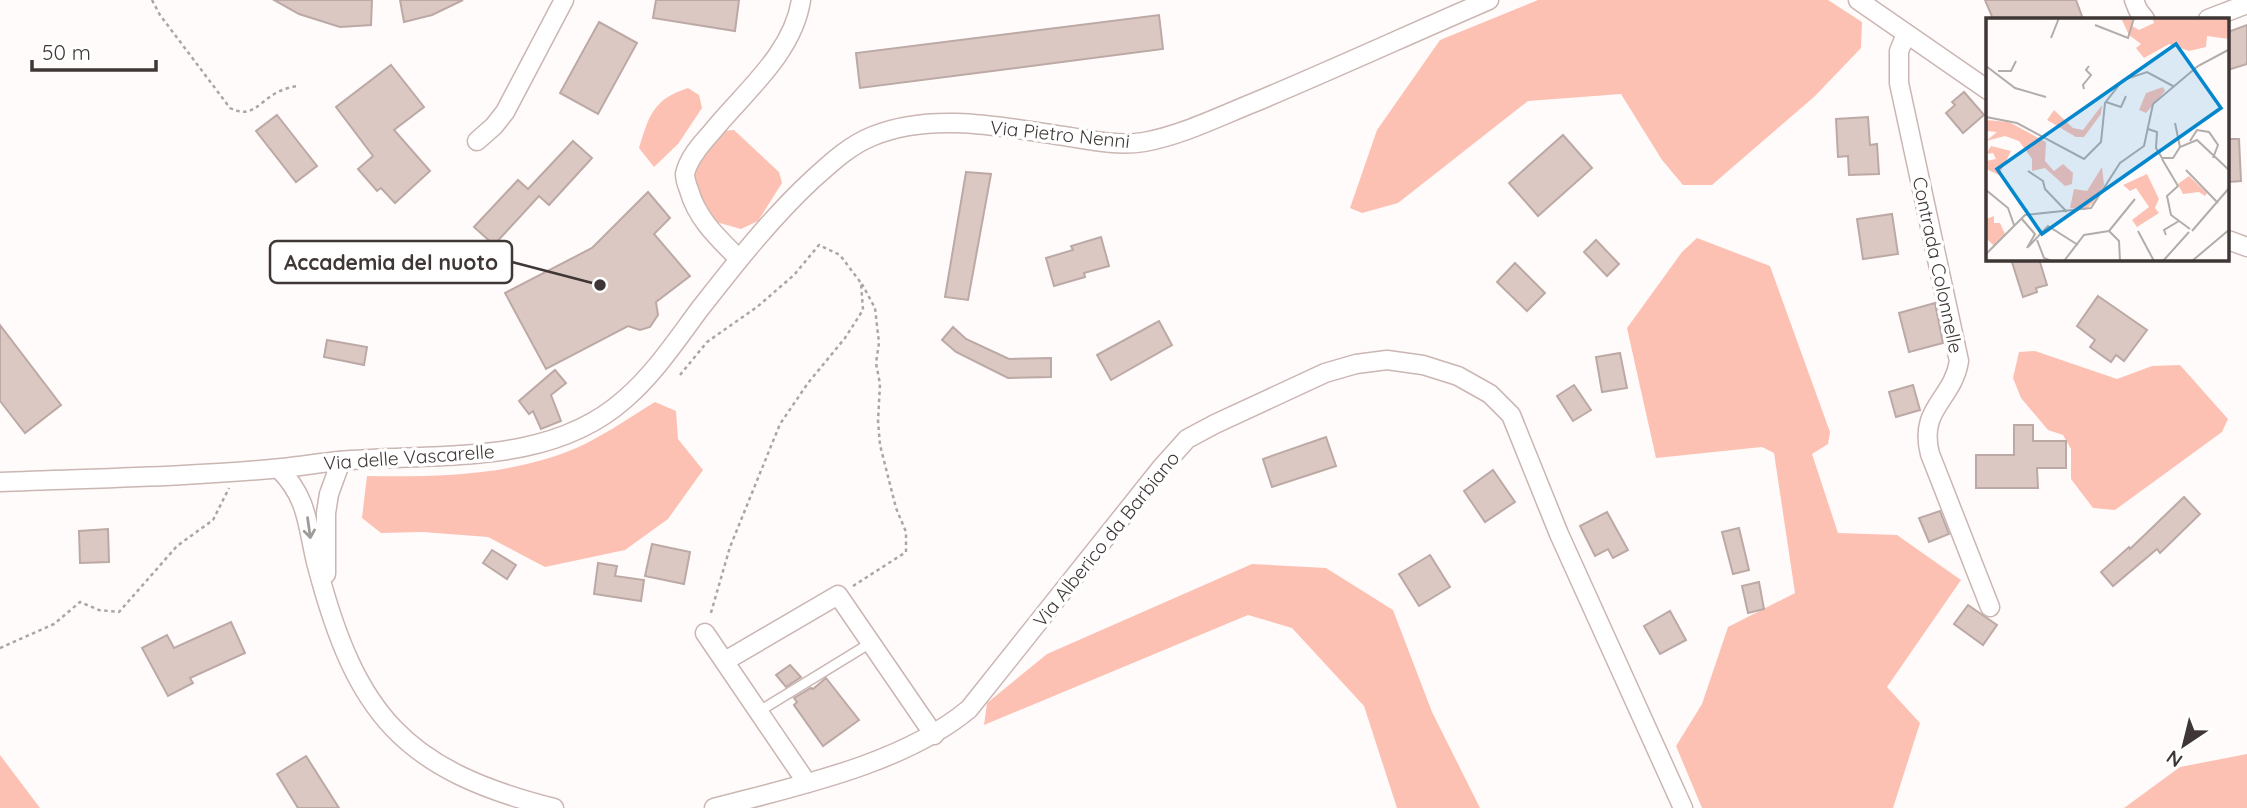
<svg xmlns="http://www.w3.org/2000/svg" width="2247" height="808" viewBox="0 0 2247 808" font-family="Quicksand,sans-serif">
<rect width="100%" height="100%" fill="#fffbfa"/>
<g fill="#fdc1b4">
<polygon points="1538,0 1828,0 1862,22 1861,48 1815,96 1712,185 1683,185 1662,160 1621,94 1528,101 1398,203 1362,213 1350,208 1377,130 1440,40"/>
<path d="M688,88L699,95L702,108L678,144L654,167L639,148C649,116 653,99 688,88Z"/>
<polygon points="734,130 779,172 782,183 758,221 741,229 716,222 694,185 694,170 704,149 721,131"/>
<polygon points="1697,238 1770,266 1830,432 1828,444 1812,454 1838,533 1897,535 1961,580 1887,687 1920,723 1893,808 1702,808 1676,746 1702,704 1728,627 1795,593 1774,453 1762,447 1656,458 1627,328 1682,252"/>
<polygon points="2035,351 2117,379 2152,366 2180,365 2228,419 2222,432 2115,510 2093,508 2071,479 2071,449 2063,435 2048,430 2021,398 2013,378 2019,352"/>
<path d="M655,402L676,411L678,439L703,470L668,519L625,550L545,567L488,537L423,532L381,533L362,518L367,476C439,477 518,476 585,444C609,432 632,416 655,402Z"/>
<polygon points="1252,564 1326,568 1393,610 1432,712 1480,808 1397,808 1364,706 1292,628 1248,615 984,725 987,703 1047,654"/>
<polygon points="2247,754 2247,808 2124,808 2180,767"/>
<polygon points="0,755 40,808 0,808"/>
</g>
<g fill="#dcc8c3" stroke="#bca9a5" stroke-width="2">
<polygon points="274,0 372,0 371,25 340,27 299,14"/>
<polygon points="400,0 463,0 432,15 404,22"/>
<polygon points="656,0 739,0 735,31 653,18"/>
<polygon points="1985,0 2076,0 2083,19 1993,19"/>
<polygon points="1159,15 1163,49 860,88 856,53"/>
<polygon points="599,22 637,43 598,114 560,93"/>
<polygon points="2247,25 2247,64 2228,70 2228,32"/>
<polygon points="391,65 424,107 394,130 430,171 395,203 381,188 377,191 358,169 373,156 336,107"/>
<polygon points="1964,92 1984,115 1963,133 1946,113 1955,105 1952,102"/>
<polygon points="277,115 317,166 296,182 256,131"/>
<polygon points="1868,117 1870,145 1877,144 1879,174 1849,175 1848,156 1838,157 1836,119"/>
<polygon points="1563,135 1592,168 1538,216 1509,183"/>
<polygon points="2228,139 2239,139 2241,181 2228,182"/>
<polygon points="573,141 592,158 549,205 539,196 494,245 474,227 518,180 528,189"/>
<polygon points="966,172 991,174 968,300 945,297"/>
<polygon points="648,192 670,218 654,234 690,276 656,302 658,315 650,327 640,330 628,326 546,369 505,293 592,248"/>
<polygon points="1892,214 1898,254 1863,259 1857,219"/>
<polygon points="1101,237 1109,266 1084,273 1085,277 1054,286 1046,258 1073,250 1071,246"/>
<polygon points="1596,240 1619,264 1607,276 1584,252"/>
<polygon points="2011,259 2039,259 2047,285 2036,288 2037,292 2023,297"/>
<polygon points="1515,263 1545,293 1527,311 1497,282"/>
<polygon points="2098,296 2147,330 2124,361 2116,355 2111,362 2090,347 2095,340 2077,326"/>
<polygon points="1935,303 1943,343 1909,352 1899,313"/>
<polygon points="1159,321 1172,345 1111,380 1097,355"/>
<polygon points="0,325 61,405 25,433 0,401"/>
<polygon points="953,327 966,339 1009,359 1051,358 1051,377 1008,378 956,352 942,340"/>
<polygon points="327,340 367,347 364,365 324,357"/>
<polygon points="1620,353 1627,388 1602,392 1596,357"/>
<polygon points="555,370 566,383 551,395 561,421 541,429 533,411 529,414 519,401"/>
<polygon points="1574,385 1591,410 1573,421 1557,396"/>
<polygon points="1913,385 1920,410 1896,417 1889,392"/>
<polygon points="2014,425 2033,425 2033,441 2066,441 2066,468 2037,468 2038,488 1976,488 1976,455 2014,455"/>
<polygon points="1326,437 1336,466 1272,487 1263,459"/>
<polygon points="1493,470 1515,502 1485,522 1464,491"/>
<polygon points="2184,497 2200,514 2160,553 2157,549 2113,586 2101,572 2129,547 2130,549"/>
<polygon points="1940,511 1949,534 1929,542 1919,518"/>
<polygon points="1607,512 1628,550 1613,558 1608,549 1595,556 1580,526"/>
<polygon points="1739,528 1749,570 1733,574 1722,532"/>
<polygon points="108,529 109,562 80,563 79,531"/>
<polygon points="652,544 690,552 684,584 645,576"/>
<polygon points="492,550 516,565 507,579 483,563"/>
<polygon points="1430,555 1450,587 1419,606 1399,574"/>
<polygon points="598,563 617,566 615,576 644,580 641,601 594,594"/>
<polygon points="1759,582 1764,609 1748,613 1742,586"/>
<polygon points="1968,605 1997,625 1983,645 1954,624"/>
<polygon points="1670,611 1686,640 1660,654 1644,626"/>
<polygon points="231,622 245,653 190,678 193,683 168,696 142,648 167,635 174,648"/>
<polygon points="790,665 801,677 786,687 776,675"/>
<polygon points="826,678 859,720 823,746 794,705 797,702 794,698 811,688 813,689"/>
<polygon points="306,756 339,808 298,808 277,774"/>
</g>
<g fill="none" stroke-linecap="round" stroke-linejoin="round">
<defs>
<polyline id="service" points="758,712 872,642"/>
<g id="minor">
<polyline points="1858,0 1988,90"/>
<polyline points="2134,0 2138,10 2145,19"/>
<polyline points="2208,19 2247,4"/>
<path d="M1906,34L1899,51V83L1959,361C1953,400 1918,408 1930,454L1990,607"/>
<polyline points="477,141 494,126 505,112 564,0"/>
<polyline points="2228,240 2247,247"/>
<path d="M739,259C718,238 697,219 689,190C687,185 685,179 685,174C688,159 701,144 711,133C743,93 793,54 801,0"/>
<path d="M279,469C309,499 307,527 317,566C356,714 403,770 554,808"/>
<path d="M0,482C94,478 188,477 282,468C301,466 320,463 339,461C434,452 548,468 625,399C654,374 676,341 699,310C735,264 770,219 813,179C832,162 850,145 873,136C934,111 1007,128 1070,137C1094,141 1120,146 1144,142C1182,135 1218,117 1253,103C1332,70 1410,34 1489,0"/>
<polyline points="326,574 326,513 329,494 341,461"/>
<polyline points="705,633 807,783"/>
<polyline points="725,661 838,595 934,735"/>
<path d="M714,808C797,786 903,764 969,709L1161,468L1187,439L1215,424L1325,373L1356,364L1387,360L1423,365L1458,376L1490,394L1511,415L1559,534L1683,808"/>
</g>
</defs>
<use href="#service" stroke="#cab6b2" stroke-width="12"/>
<use href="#minor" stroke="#cab6b2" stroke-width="21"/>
<g stroke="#aba6a4" stroke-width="2.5" stroke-dasharray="3.5 3.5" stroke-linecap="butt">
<path d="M152,0L160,15L230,108C252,119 258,103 276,93C283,89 291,87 298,86"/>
<polyline points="680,375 707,342 757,307 794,275 819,245 840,255 861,283 863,310 845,338 808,383 780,424 730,547 710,616"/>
<polyline points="853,586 906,552 906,532 896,508 880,445 878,421 880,384 876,363 879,343 875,308 862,284"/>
<polyline points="0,648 54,624 80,602 99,610 119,612 177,546 213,520 229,488"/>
</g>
<use href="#service" stroke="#fff" stroke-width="9"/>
<use href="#minor" stroke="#fff" stroke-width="18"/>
</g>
<defs><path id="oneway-shaft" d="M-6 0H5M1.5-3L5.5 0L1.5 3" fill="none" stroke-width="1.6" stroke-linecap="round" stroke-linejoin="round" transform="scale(1.75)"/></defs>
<use stroke="#9f9b9a" href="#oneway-shaft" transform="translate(309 528) rotate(82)"/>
<g text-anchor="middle" stroke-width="7" stroke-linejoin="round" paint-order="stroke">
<g font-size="19" fill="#3f3735" stroke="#fff">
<text transform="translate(1060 134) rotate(6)" y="7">Via Pietro Nenni</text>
<text transform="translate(1938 265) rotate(78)" y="7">Contrada Colonnelle</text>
<text transform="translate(409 457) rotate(-4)" y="7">Via delle Vascarelle</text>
<text transform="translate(1106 539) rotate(-51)" y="7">Via Alberico da Barbiano</text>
</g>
</g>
<g transform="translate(1986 18)">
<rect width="243" height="243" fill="#fffbfa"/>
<path d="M135,0H146V8L153,12L168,5L166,0H243V21L221,18L220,29L203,33L183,26L158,40L150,30L155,26L143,17ZM177,69L179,73L160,95L153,92L160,75ZM116,87L115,96L98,119H90L61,102L68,92L87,110L97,112ZM0,102L23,104L60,124L59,143L68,153L77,146L87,155L86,166L79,168L59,150L46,153V141L33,123L19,118L0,123L11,114L0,113ZM5,128L25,133L13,157L0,151V143L10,141L7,135L0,136ZM116,149L118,167L107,185L99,192L84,190L88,171L101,173ZM161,156L173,181L169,190L173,195L151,209L146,202L163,189L150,170L144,173L137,167ZM203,158L221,175L219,178L213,174L197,176L192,166ZM8,198V205H14L19,216L8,228L0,220V201Z" fill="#fdc1b4"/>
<path fill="none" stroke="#b2adab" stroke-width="2" d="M109,7L142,20L148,0M65,20L73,0M0,48L29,70L60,79M12,53H25L30,43M98,71L97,67L105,57L100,52L103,48M120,84L135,89L140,78M0,99L31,105L98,141L115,124L119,85L137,62L161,54L187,68M189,105L194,129M162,111L171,114L170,130L176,140H187L194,129L211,122L244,153M204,123L211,112L223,114L232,127L227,140M176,141L192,168L181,178L185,197L204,211M200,152L232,185M42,153L57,163L59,171L81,194M0,172L22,190L28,207M35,200L49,216L41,230M123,213L149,181M123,213L133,223L134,243M152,213L168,243M206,213L244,169M180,217L178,212L193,203M51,222L58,240L65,243M42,229L62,208L92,227M0,236L39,197L105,190L134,145L158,128L167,86L212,48L244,31M78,243L98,217L123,213M177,243L203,214M206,243L244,211"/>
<path fill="#0587ce" fill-opacity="0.15" stroke="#0587ce" stroke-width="3.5" d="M190,26L235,90L56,216L11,151Z"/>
<rect width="243" height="243" fill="none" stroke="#3f3735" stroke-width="3.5"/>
</g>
<path fill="none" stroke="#3f3735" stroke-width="2.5" d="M600 285L512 262"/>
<circle fill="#3f3735" stroke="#fff" stroke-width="2.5" cx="600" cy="285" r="7"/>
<rect fill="#fff" stroke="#3f3735" stroke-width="2.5" x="270" y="241" width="242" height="42" rx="7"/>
<g font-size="21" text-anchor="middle" font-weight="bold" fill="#3f3735">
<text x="391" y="270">Accademia del nuoto</text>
</g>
<g transform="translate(2184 745) rotate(215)" stroke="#ffffff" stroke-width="5" paint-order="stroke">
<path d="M0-5L12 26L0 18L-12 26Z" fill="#3f3735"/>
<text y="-10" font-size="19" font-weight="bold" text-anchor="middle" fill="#3f3735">N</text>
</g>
<path d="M32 60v10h124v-10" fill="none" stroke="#3f3735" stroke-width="3.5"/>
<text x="42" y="60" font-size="21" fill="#3f3735" stroke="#ffffff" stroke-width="5" paint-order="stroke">50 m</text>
</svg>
